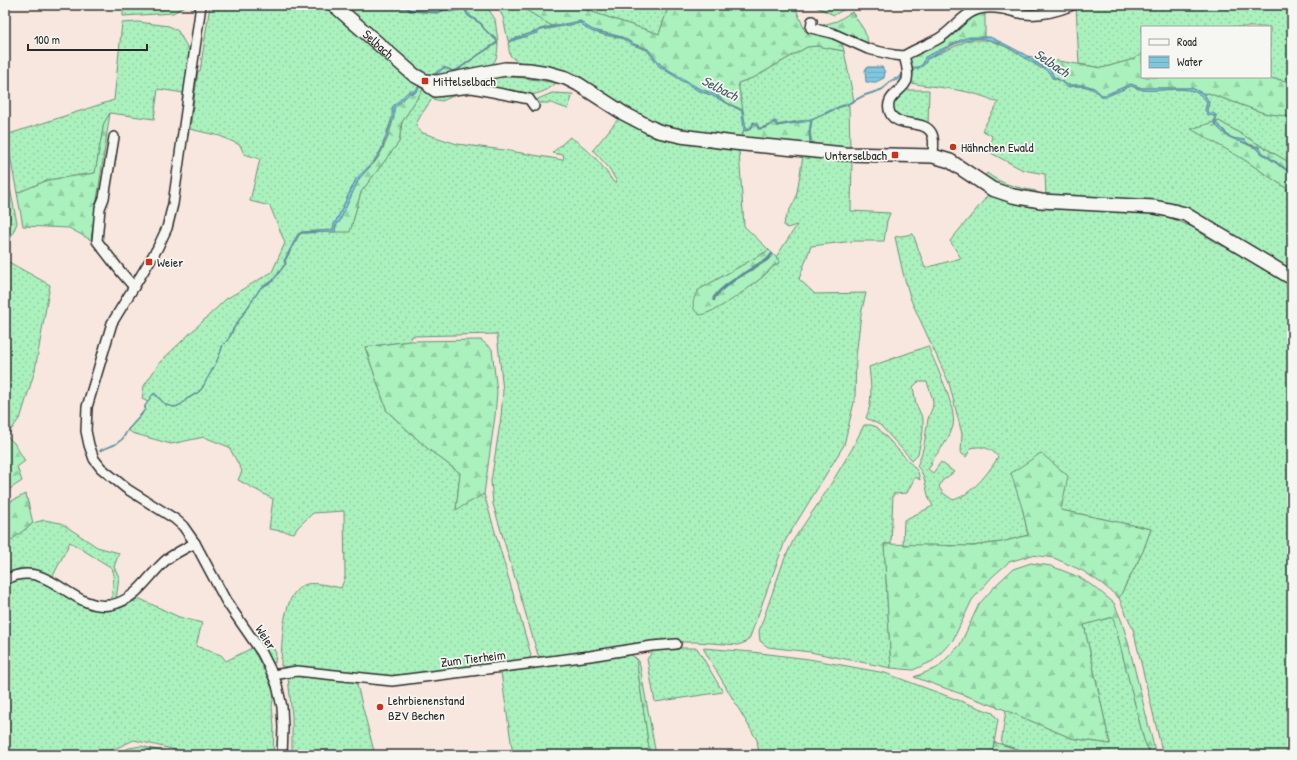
<svg xmlns="http://www.w3.org/2000/svg" width="1297" height="760" viewBox="0 0 1297 760" font-family="'Patrick Hand',sans-serif">
<defs>
<pattern id="grass-dots" width="8" height="8" patternUnits="userSpaceOnUse"><rect width="8" height="8" fill="#aaf1be"/><path d="M2 2h.1M6 6h.1" fill="none" stroke="#92cfa3" stroke-width="1.8" stroke-linecap="round"/></pattern>
<pattern id="forest-firs" width="22" height="20" patternUnits="userSpaceOnUse"><rect width="22" height="20" fill="#aaf1be"/><path d="M5 1l3.5 6h-7zM16 11l3.5 6h-7z" fill="#92cfa3"/></pattern>
<pattern id="water-rules" width="6" height="5" patternUnits="userSpaceOnUse"><rect width="6" height="5" fill="#7ec7df"/><path d="M0 2.5h6" fill="none" stroke="#6dabc0"/></pattern>
</defs>
<rect width="100%" height="100%" fill="#f8e7de"/>
<filter id="ink" filterUnits="userSpaceOnUse"><feTurbulence type="fractalNoise" baseFrequency=".025" numOctaves="2"/><feDisplacementMap in="SourceGraphic" scale="8" xChannelSelector="R" yChannelSelector="G"/><feConvolveMatrix kernelMatrix="1 2 1 2 8 2 1 2 1" color-interpolation-filters="sRGB"/></filter>
<g filter="url(#ink)">
<g fill="url(#grass-dots)" stroke="#6a8e74">
<polygon points="123,5 187,5 173,13 123,16"/>
<path d="M210,5H327L419,86L393,115L386,135L387,137L384,141L381,150L374,161L356,179L336,221L334,224L333,230L302,232L298,234L284,261L286,264L283,267L286,264L285,261L299,235L302,233L350,231L361,192L399,142L402,122L423,89L435,96L462,92L442,101L432,99L421,115L416,124L418,129L423,133L457,144L504,150L563,160L564,155L552,153L570,137C588,148 603,165 614,183L617,182L609,168L593,150L619,118L654,136L679,143L739,151L744,226L769,250L700,289L696,293L709,312C725,304 741,294 755,283C764,277 770,268 780,262L776,257L797,225L787,228L784,226L785,219L796,198L803,156L852,159L851,211L890,213L887,221L884,241H854L811,246L799,279L815,294L866,293L861,314L856,357L855,398L844,445L785,541L750,637L746,642L738,645L697,642H664L546,660L538,655L493,504L491,481L501,417L503,391L497,334L412,336L410,341L365,347L387,411L428,449L460,473L456,509L484,494L531,655L527,662L395,678L377,677L281,666C282,645 281,590 307,584C315,582 332,586 341,588L345,577L344,511L313,513L298,527L294,533L269,529L273,499L238,480L242,471L229,447L204,437L171,444L132,433L128,430L145,409V406L148,402L142,399L144,386L160,362L226,299L272,272L285,243L270,206L250,201L260,159L244,154L240,145L220,136L190,129L198,71H200Z"/>
<path d="M341,5H393L400,8H407L409,11L437,13L446,10L450,12L464,9L468,16L481,24C483,31 493,36 497,42L466,63L458,69L453,71L449,69L453,71L459,70L466,63L498,43C497,66 494,65 473,69C462,72 446,78 434,76C411,72 361,22 341,5Z"/>
<path d="M398,5H480L489,10L495,19L498,42C494,35 484,32 482,24L469,15L465,8L451,11L446,9L437,12L410,10L408,7Z"/>
<polygon points="496,5 518,5 552,26 540,29 537,31 508,41 503,17"/>
<polygon points="571,5 669,5 659,34"/>
<polygon points="1076,5 1292,5 1292,82 1263,77 1270,77 1270,27 1142,27 1142,53 1134,59 1102,68 1079,64"/>
<polygon points="138,22 169,26 178,31 190,52 184,93 158,89 154,119 110,113 104,123 95,173 48,180 17,193 6,135 114,100 122,23"/>
<path d="M581,23L585,28L604,35L621,38L633,45L647,50L660,67L697,90L713,96L742,111L744,130L741,139C714,136 686,134 660,125C624,113 596,85 562,70C549,64 518,68 510,55C509,52 509,47 508,43L511,41L537,33L541,30Z"/>
<path d="M969,40H989L1004,46L1023,56L1040,68L1046,69L1049,72L1052,78L1059,80L1067,87C1076,86 1086,85 1094,90C1098,93 1099,96 1105,97L1131,86C1135,87 1139,89 1143,90C1164,93 1193,80 1207,102L1205,110L1208,115L1215,116L1214,122L1192,129L1243,159L1292,192V273L1188,210L1046,197L1045,174L1023,170L989,152L992,136L982,130L998,103C974,89 937,88 910,83L911,70L924,65L927,59Z"/>
<polygon points="817,46 844,51 854,101 811,119 777,125 771,124 761,128 751,127 746,130 738,83 755,77 807,47"/>
<path d="M493,77H517L556,83C547,92 535,95 523,96L443,89Z"/>
<polygon points="905,90 929,90 928,126 897,117 893,111 892,104"/>
<polygon points="552,93 573,94 568,109 551,103 537,103 538,99"/>
<polygon points="1208,93 1264,113 1292,117 1292,164 1219,121 1216,122 1216,115 1209,114 1207,110 1209,102 1204,94"/>
<path d="M849,105L850,151L815,147C809,139 810,129 812,120L840,107Z"/>
<polygon points="5,163 17,223 7,247 5,248"/>
<path d="M987,173C1000,184 1019,188 1036,191L1038,195L1037,196L998,185L985,176Z"/>
<path d="M990,193L1144,212L1169,217L1194,228L1214,242L1246,256L1292,285V755H1163L1133,629L1119,598L1143,551L1151,529L1061,510L1023,511L1028,535L1002,542L972,546L903,545L904,520L933,506C924,493 928,477 917,466C925,448 925,437 928,419C929,414 933,409 933,404C933,397 929,389 927,382H918L913,387L916,404L923,419V431L918,454L912,460L880,425L866,418C873,402 871,384 869,367L928,346C935,364 957,407 953,426C949,440 939,451 930,463L932,464L928,469L933,473L941,462L954,472L942,481L939,487L943,493L953,500C971,495 989,473 998,457C991,448 982,445 971,448L966,457L961,453L962,434L949,383L911,300L903,273L895,237L913,234L925,268L961,258L950,241Z"/>
<polygon points="5,260 50,285 35,370 21,416 7,436 5,437"/>
<polygon points="864,425 871,425 877,427 914,467 918,472 920,480 915,477 907,493 893,494 891,544 884,544 891,668 810,652 768,647 760,641 759,631 784,560 794,539 826,492 852,449"/>
<polygon points="44,520 61,523 97,547 119,553 114,567 119,577 116,600 111,601 114,576 112,568 70,542 52,578 34,569 20,568 5,575 5,545 33,523"/>
<polygon points="26,576 44,581 79,602 131,600 135,602 138,598 179,617 202,623 196,646 221,655 226,661 252,648 267,675 274,694 272,706 274,726 273,755 197,755 134,740 112,750 55,755 5,755 5,583"/>
<polygon points="1113,616 1144,740 1151,755 1035,755 1001,744 1006,710 1071,738 1110,744 1084,625"/>
<polygon points="268,639 276,653 275,663 271,662 257,640"/>
<polygon points="665,648 697,648 723,692 655,702 647,659 654,650"/>
<polygon points="703,648 752,652 809,659 885,673 993,713 998,720 992,755 759,755 757,740"/>
<polygon points="630,654 636,658 650,755 513,755 501,673"/>
<polygon points="301,675 356,681 375,755 292,755 292,716 288,677"/>
<polygon points="141,746 177,755 111,755 116,754 129,748"/>
</g>
<g fill="url(#forest-firs)" stroke="#6a8e74">
<polygon points="518,5 571,5 659,34 669,5 805,5 796,9 805,31 841,39 844,51 817,46 807,47 755,77 738,83 743,110 729,104 714,94 698,88 661,65 648,49 634,44 622,37 593,30 586,26 581,21 552,26"/>
<polygon points="812,5 852,5 834,15"/>
<polygon points="985,9 985,37 963,39 926,57 923,64 918,68 910,67 909,63 910,57 961,23"/>
<polygon points="852,12 864,30 869,45 823,27 823,25 837,21"/>
<polygon points="1142,53 1142,77 1263,77 1292,82 1292,117 1264,113 1208,93 1204,94 1192,88 1142,88 1131,84 1105,95 1102,95 1094,88 1085,85 1068,85 1053,76 1051,70 1047,67 1041,66 1027,56 1102,68 1134,59"/>
<path d="M420,87L423,89L402,122L399,142L361,192L350,232H335L336,225L339,222C345,209 350,193 358,180C362,174 370,168 375,162C384,151 395,122 394,108L410,93H415Z"/>
<polygon points="110,113 91,240 69,228 23,226 17,193 48,180 95,173 104,123"/>
<path d="M811,120L809,132L810,142L813,145L741,139L744,130L746,131L751,129L754,123L756,124L758,129C763,129 771,127 774,122L777,126Z"/>
<polygon points="1219,121 1292,164 1292,173 1262,152 1259,147 1249,144 1244,140 1232,138 1226,134 1224,130 1216,123"/>
<path d="M1214,122C1222,136 1235,138 1248,145C1254,148 1257,148 1261,153L1292,174V192L1243,159L1191,129Z"/>
<path d="M769,250L772,253L767,259L760,262L723,287L713,297V301C722,285 750,272 767,261C769,259 770,256 773,254L780,262C770,267 765,276 756,282C744,292 716,312 700,315C689,309 693,296 700,289Z"/>
<polygon points="481,340 492,349 497,392 495,416 484,494 456,510 460,473 428,449 387,411 365,347 410,341"/>
<polygon points="7,436 14,443 25,461 17,467 22,481 5,492 5,437"/>
<polygon points="1041,453 1068,476 1061,510 1151,529 1143,551 1119,598 1101,583 1083,571 1054,558 1032,555 1009,562 992,577 972,600 953,640 933,661 913,670 891,668 884,544 972,546 1002,542 1028,535 1023,511 1011,473"/>
<polygon points="26,494 33,523 5,545 5,504"/>
<polygon points="1031,563 1051,566 1079,577 1097,589 1114,603 1122,622 1129,646 1156,755 1151,755 1144,740 1113,617 1084,625 1110,744 1071,738 1003,709 914,677 937,668 960,645 979,604 998,583 1013,569"/>
<polygon points="636,658 639,661 656,755 650,755"/>
<polygon points="994,742 1035,755 992,755"/>
</g>
<g fill="url(#water-rules)" stroke="#5d8997">
<path d="M393,5L408,7L410,10L437,12L446,9L451,11L465,8L469,15L482,24C484,33 495,34 498,43C488,46 459,72 453,71C451,71 447,69 444,68L438,73H435L444,67C447,68 451,70 453,71C457,71 490,46 497,42V40C492,37 482,29 481,24L468,16L464,9L450,12L446,10L437,13L409,11L407,8H400Z"/>
<path d="M581,21L586,26L593,30L622,37L634,44L648,49L661,65L698,88L714,94L729,104L743,110L746,130L751,128L753,122L757,123L759,128H761L770,125L773,121H776L777,125L811,119L840,106L847,104L864,95L882,89L887,85L890,81L895,78L896,79L904,72V73L900,79L891,82L882,90L864,96L847,105L840,107L812,120L810,132L811,142L815,147L810,142L809,132L811,121L777,126L774,122C771,127 763,129 758,129V127L754,123L751,129L746,131L744,130L742,111L713,96L697,90L660,67L647,50L633,45L621,38L593,32L585,28L581,23L541,30L537,33L511,41L508,43L510,40L537,31L540,29Z"/>
<path d="M969,37H990L1005,44L1024,54L1042,66L1047,67L1051,70L1053,76L1068,85H1085L1094,88L1102,95H1105L1131,84L1142,88H1192L1204,94L1209,102L1207,110L1209,113H1213L1216,115V123L1224,130L1226,134L1232,138L1244,140L1249,145L1259,147L1262,152L1292,173V174L1261,153C1254,144 1241,143 1231,138C1224,135 1219,128 1214,123L1215,116L1208,115L1205,110L1207,102C1193,81 1164,93 1143,90C1139,89 1135,87 1131,86L1105,97C1099,96 1098,93 1094,90C1086,85 1076,86 1067,87L1059,80L1052,78C1048,68 1037,66 1028,60C1010,48 989,34 966,40C953,44 939,53 927,59C925,67 918,69 911,70L910,67H918L923,64L925,57L963,39Z"/>
<polygon points="867,67 882,67 885,72 884,78 876,82 866,82 865,70"/>
<path d="M419,86L420,87L415,93H410L394,108V118L387,135L388,137L385,141L382,150L375,161L359,179L339,223L336,225L335,232L302,233L299,235L285,261L286,264L272,282L261,288L233,330C232,338 224,341 222,348C218,359 214,369 207,379C205,382 204,387 201,390C197,395 191,396 186,400C183,403 178,408 173,407C164,406 160,398 153,394L145,406V409L141,416L128,430L123,439L115,445L100,451V450L115,444L122,439L128,429L141,415L145,409V406L153,394L155,393L166,405L175,407L183,403L186,399L197,393L202,388L213,368L220,354L222,346L228,340L232,330L261,287L272,281L285,264L284,261L298,234L302,232L333,230L334,224L336,221L356,179L374,161L381,150L392,118V107L409,91H415Z"/>
</g>
<g fill="none" stroke-linecap="round" stroke-linejoin="round">
<path stroke="#5d8997" stroke-width="2.5" d="M714,300C714,289 755,267 766,260C769,259 770,256 772,254"/>
<defs>
<g id="street">
<polyline points="201,5 173,204 167,228 157,249 112,323 87,407 86,431 89,445 94,459 101,468 127,489 175,519 183,526 195,543 226,601 262,653 273,675 277,685 282,707 283,728 282,755"/>
<path d="M812,21L811,28L832,33L868,49L894,55L904,56C906,63 909,72 907,80C903,92 883,96 890,113C897,129 925,118 932,134C935,141 933,149 933,156"/>
<path d="M904,56C915,49 927,45 938,39C954,30 965,9 986,8C999,6 1012,12 1025,14C1042,16 1058,11 1073,5"/>
<polyline points="425,81 429,88 435,92 472,88 529,99 534,106"/>
<polyline points="114,137 104,198 100,208 97,241 121,272 134,287"/>
<path d="M5,580C48,556 70,611 110,605C136,601 148,576 166,560C175,553 186,548 195,543"/>
<polyline points="273,675 297,671 392,681 590,656 652,646 676,644"/>
</g>
<g id="secondary">
<path id="s1" d="M334,5L414,75L425,81L437,82L505,69L529,70L548,73L566,78L578,84L623,113L646,125L658,131L681,136L734,143L845,154L933,156L950,161L992,189L1013,196L1041,201L1154,207L1169,210L1185,214L1292,278"/>
</g>
</defs>
<use href="#street" stroke="#2b2b2b" stroke-width="12"/>
<use href="#secondary" stroke="#2b2b2b" stroke-width="16"/>
<use href="#street" stroke="#f6f6f2" stroke-width="9"/>
<use href="#secondary" stroke="#f6f6f2" stroke-width="13"/>
</g>
</g>
<g fill="#c8321e" stroke="#f6f6f2" stroke-width="1.5">
<rect x="421" y="77" width="8" height="8" rx="2"/>
<circle cx="953" cy="147" r="4"/>
<rect x="891" y="151" width="8" height="8" rx="2"/>
<rect x="145" y="258" width="8" height="8" rx="2"/>
<circle cx="380" cy="707" r="4"/>
</g>
<g text-anchor="middle" stroke-width="3.5" stroke-linejoin="round" paint-order="stroke">
<g font-size="13" fill="#2b2b2b" stroke="#f6f6f2">
<text dy="5" stroke="none"><textPath href="#s1" startOffset="59">Selbach</textPath></text>
<text transform="translate(266 637) rotate(57)" y="5">Weier</text>
<text transform="translate(473 658) rotate(-7)" y="5">Zum Tierheim</text>
</g>
<g font-size="13" fill="#2b2b2b" stroke="#f6f6f2" text-anchor="start">
<text x="433" y="86">Mittelselbach</text>
<text x="961" y="152">Hähnchen Ewald</text>
<text x="887" y="160" text-anchor="end">Unterselbach</text>
<text x="157" y="267">Weier</text>
<text x="388" y="705">Lehrbienenstand<tspan x="388" dy="15">BZV Bechen</tspan></text>
</g>
<g font-size="14" font-style="italic" fill="#445a61" stroke="#f6f6f2">
<text transform="translate(1052 63) rotate(34)" y="5">Selbach</text>
<text transform="translate(720 88) rotate(27)" y="5">Selbach</text>
</g>
</g>
<rect width="1297" height="760" fill="none" stroke="#f6f6f2" stroke-width="20"/>
<rect x="10" y="10" width="1277" height="740" fill="none" stroke="#2b2b2b" stroke-width="1.5" filter="url(#ink)"/>
<rect x="1141" y="26" width="130" height="52" fill="#f6f6f2" stroke="#a5a5a2"/>
<rect x="1149" y="39" width="20" height="6" fill="#f6f6f2" stroke="#a5a5a2"/>
<text x="1177" y="46" font-size="12" fill="#2b2b2b">Road</text>
<rect x="1149" y="56" width="20" height="12" fill="url(#water-rules)" stroke="#a5a5a2"/>
<text x="1177" y="66" font-size="12" fill="#2b2b2b">Water</text>
<path d="M28 44v6h119v-6" fill="none" stroke="#2b2b2b" stroke-width="2"/>
<text x="34" y="44" font-size="12" fill="#2b2b2b" stroke="#f6f6f2" stroke-width="3" paint-order="stroke">100 m</text>
</svg>
